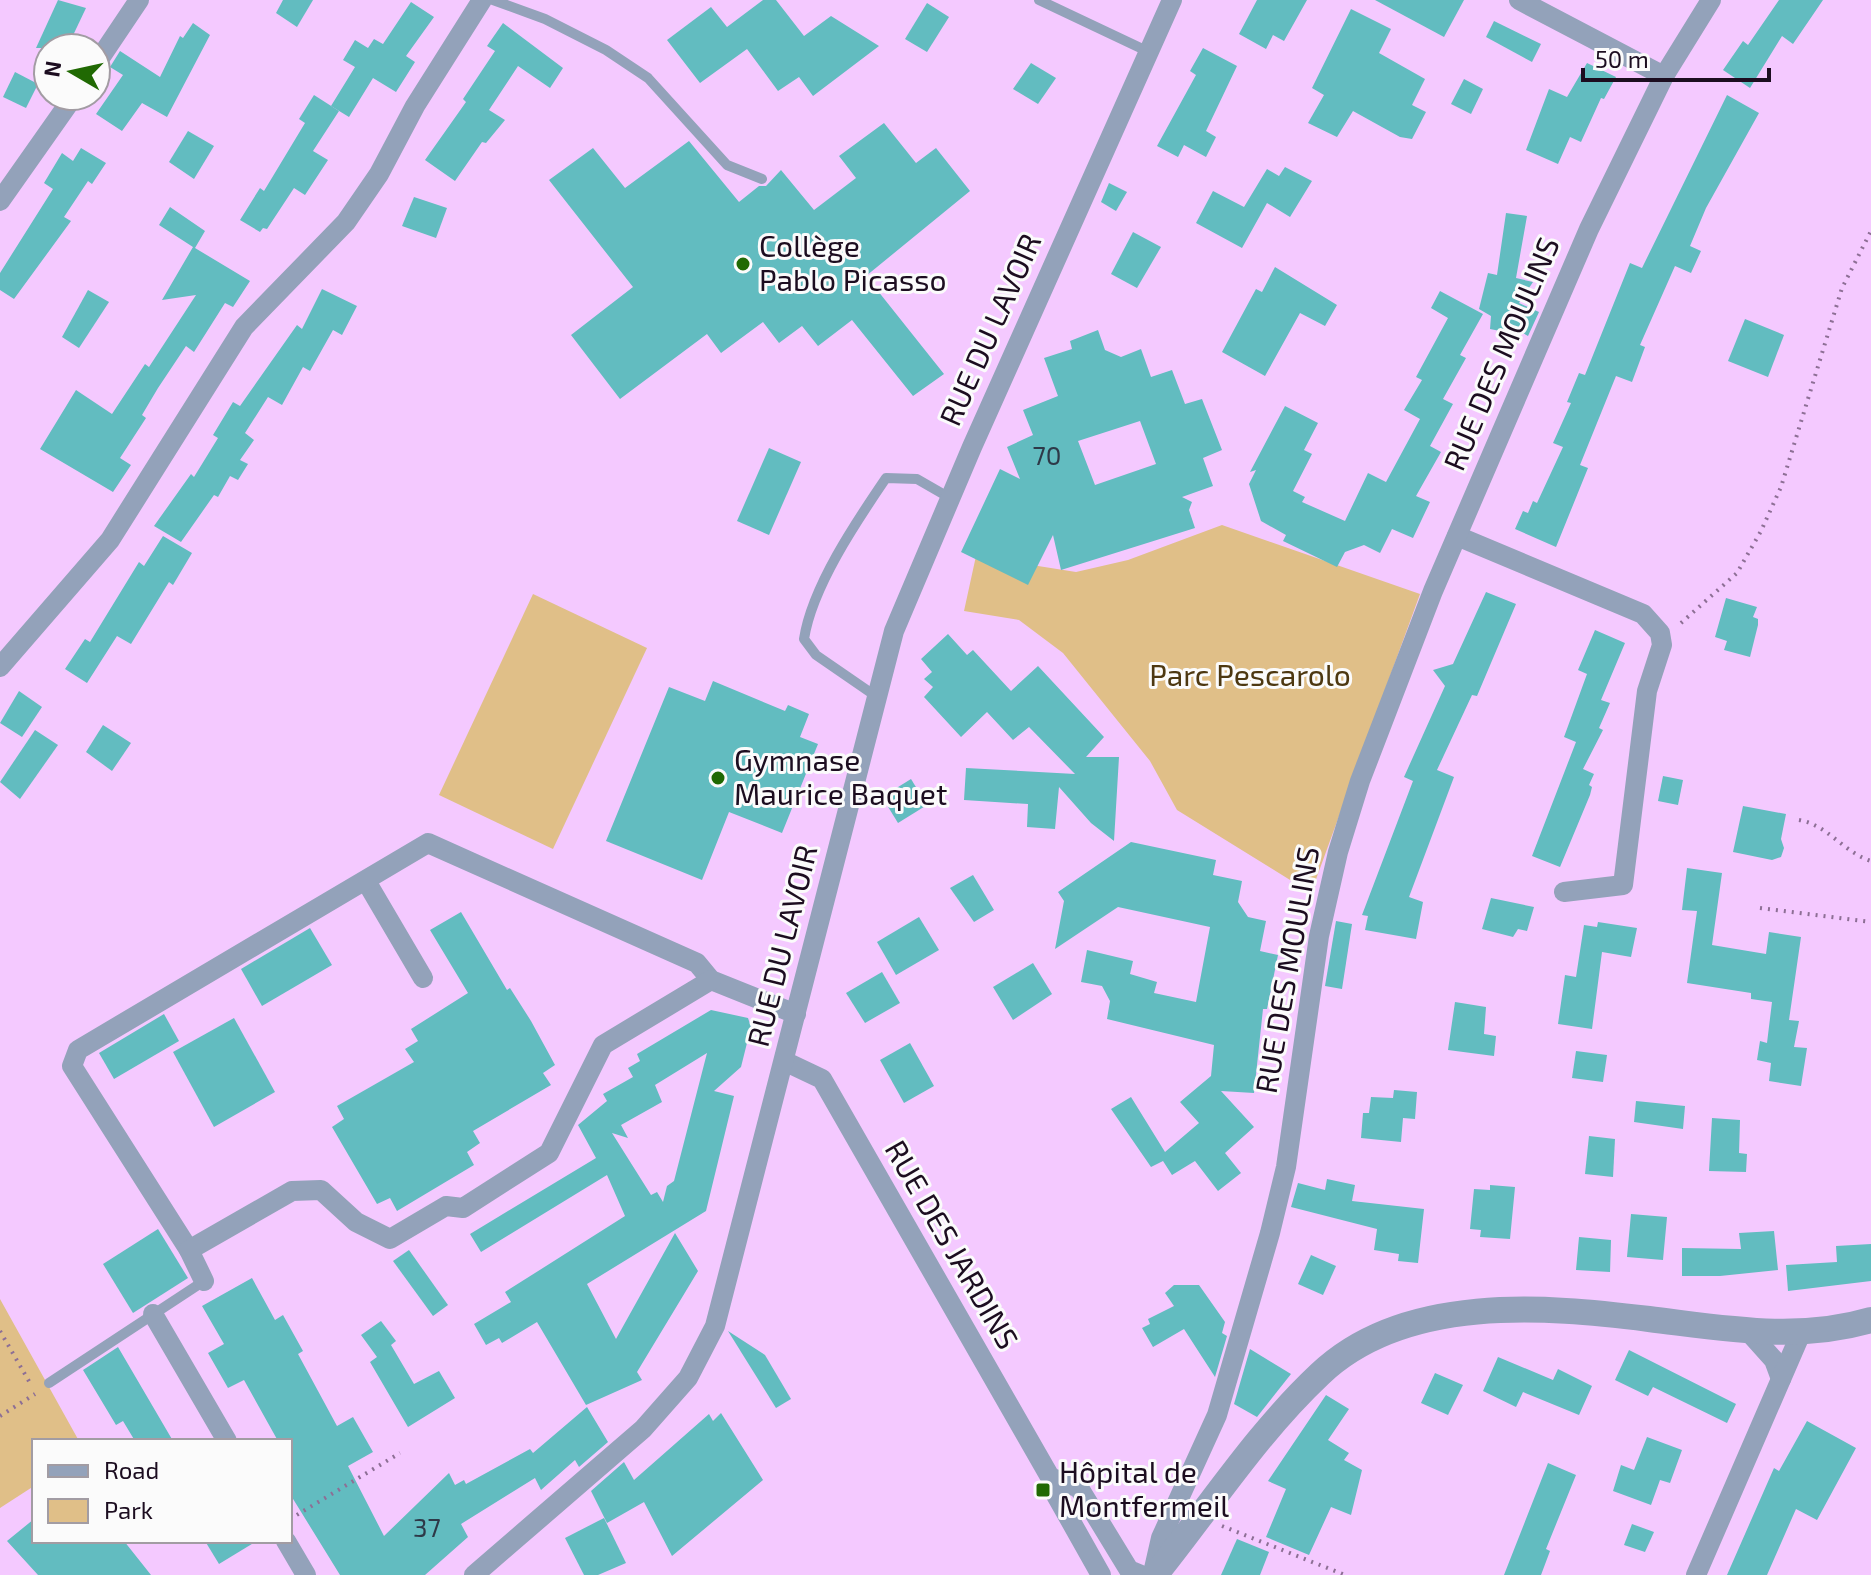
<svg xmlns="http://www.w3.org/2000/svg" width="1871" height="1575" viewBox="0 0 1871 1575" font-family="'Exo 2',sans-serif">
<rect width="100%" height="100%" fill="#f4c9ff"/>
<g fill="#e0bf88">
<polygon points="1222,525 1420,594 1311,893 1177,810 1150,761 1063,653 1019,620 964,611 976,556 1076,572 1128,560"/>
<polygon points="533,594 647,648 553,849 439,795"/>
<polygon points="0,1299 79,1441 34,1441 34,1486 0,1508"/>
</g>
<g fill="#62bcc0" fill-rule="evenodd">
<polygon points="58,0 86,8 67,48 36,48"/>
<polygon points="283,0 313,0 297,27 276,13"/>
<polygon points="763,0 776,0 804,36 831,16 879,46 813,96 799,77 778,91 747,49 700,83 667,40 711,7 727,27"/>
<polygon points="1257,0 1307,0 1284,41 1273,35 1266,49 1239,34"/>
<polygon points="1375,0 1464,0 1444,37"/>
<polygon points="1779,0 1823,0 1793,44 1782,36 1750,88 1723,70 1743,41 1748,45"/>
<polygon points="411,2 434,17 406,56 415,62 396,92 373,78 349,117 331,106 355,67 343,60 355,40 368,48 374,39 383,44"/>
<polygon points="927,3 949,17 927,52 905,39"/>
<polygon points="1351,9 1391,29 1379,53 1425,79 1412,105 1426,112 1412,139 1400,137 1353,111 1337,137 1308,123 1324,95 1312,88"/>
<polygon points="1494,21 1541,44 1532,62 1486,37"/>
<polygon points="193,23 210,35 167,117 142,103 122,131 96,114 123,75 110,67 120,51 160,77 180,36 183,38"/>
<polygon points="503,23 563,68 550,88 518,66 489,110 505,120 486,143 482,142 455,181 425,160 466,102 463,99 495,51 487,46"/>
<polygon points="1203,48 1237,66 1206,131 1216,137 1206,157 1184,145 1178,157 1157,146 1196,75 1190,71"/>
<polygon points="1031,63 1056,78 1038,104 1013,89"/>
<polygon points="1587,63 1616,77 1604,99 1601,98 1581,142 1570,137 1558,164 1526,150 1549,89 1567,97"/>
<polygon points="15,72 38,84 26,108 3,97"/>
<polygon points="1464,79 1483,89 1471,114 1451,104"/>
<polygon points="314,95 339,111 313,151 328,160 305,195 294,188 267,229 263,228 260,232 240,220 260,188 264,191 305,123 299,119"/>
<polygon points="1727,95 1759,113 1706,208 1690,246 1701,251 1691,273 1675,266 1640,345 1645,347 1632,382 1616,376 1580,465 1588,468 1556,547 1515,529 1523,511 1528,513 1533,501 1537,503 1563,447 1553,443 1571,403 1567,402 1579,373 1585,375 1630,263 1642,268"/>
<polygon points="884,123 916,163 936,148 970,191 866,276 944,374 913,396 852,320 818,346 802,326 779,343 763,322 721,353 707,334 620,399 571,335 633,287 549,180 593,148 625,188 689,141 739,202 759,186 766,186 781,170 814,210 856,178 839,156"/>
<polygon points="188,131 214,146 194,179 169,162"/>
<polygon points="81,148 106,163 92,184 88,181 64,217 71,221 14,299 0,290 0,273 53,189 44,183 62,153 73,161"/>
<polygon points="1285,167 1312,181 1290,217 1267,203 1242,248 1196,223 1213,191 1244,207 1267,169 1279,176"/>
<polygon points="1109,183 1127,192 1116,211 1101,202"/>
<polygon points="414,197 447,208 436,238 402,226"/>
<polygon points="170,207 205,231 195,248 250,281 233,307 225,303 194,352 186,346 158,388 142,415 146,418 120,458 131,465 113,492 40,449 76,390 112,414 145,364 149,367 196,295 162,300 193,247 159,225"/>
<polygon points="1506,213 1527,216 1516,278 1533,282 1519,303 1539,312 1528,336 1507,324 1505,332 1490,329 1491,316 1479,309 1488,273 1497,275"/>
<polygon points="1133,232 1161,247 1137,288 1111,274"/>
<polygon points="1275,267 1337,305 1325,326 1300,313 1265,376 1222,352 1256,289 1262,292"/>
<polygon points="322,289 357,306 342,335 333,330 310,371 303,367 282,405 268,397 245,433 254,440 240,460 248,464 238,480 230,476 218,497 214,495 181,542 154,526 191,474 194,477 218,438 213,435 233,402 240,406 297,325 302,329"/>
<polygon points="88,290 109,302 79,348 62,337"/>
<polygon points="1440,291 1483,314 1460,355 1466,358 1443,399 1453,404 1430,446 1441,452 1416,496 1430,502 1413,538 1392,529 1380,553 1364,545 1345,552 1337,567 1283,541 1286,535 1261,521 1249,484 1256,470 1250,472 1285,406 1318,423 1304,450 1312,454 1293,491 1305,497 1302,502 1345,521 1368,473 1386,482 1420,419 1404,410 1422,380 1416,377 1448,318 1431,308"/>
<polygon points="1745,319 1784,335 1768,377 1728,361"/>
<path d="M1098,330L1105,350L1121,357L1141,349L1151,377L1172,370L1185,404L1202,399L1222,450L1203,458L1213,486L1182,497L1192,502L1189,510L1195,528L1061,570L1053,535L1028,585L961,552L1000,469L1020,479L1007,447L1033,435L1023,410L1058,396L1044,358L1072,349L1070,341ZM1140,421L1156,464L1095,485L1078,441Z"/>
<polygon points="769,448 801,462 769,535 737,521"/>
<polygon points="163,536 192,553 173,585 169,582 131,644 117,636 87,683 65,669 85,639 90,642 139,562 144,566"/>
<polygon points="1486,592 1516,604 1477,696 1472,695 1437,770 1454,777 1409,897 1423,902 1416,939 1365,930 1368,916 1362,915 1413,781 1404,777 1445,686 1433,670 1453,664"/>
<polygon points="1726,598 1757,607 1753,617 1758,619 1758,625 1750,657 1724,650 1727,641 1715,637"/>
<polygon points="1595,630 1625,643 1601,700 1610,703 1599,728 1603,730 1583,769 1594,774 1589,785 1592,787 1590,795 1560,867 1532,856 1576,742 1564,737 1587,674 1578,670"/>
<polygon points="948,634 967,655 973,650 1011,691 1038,666 1104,737 1086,757 1119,757 1114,841 1091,823 1059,787 1055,829 1027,827 1028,804 964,800 966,768 1075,774 1029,727 1013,740 987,712 961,737 924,697 933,687 924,679 932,672 921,659"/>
<polygon points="713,681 785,711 788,705 809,714 800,737 818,744 782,833 729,812 702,880 606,841 669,687 705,701"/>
<polygon points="19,691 42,707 22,737 0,723"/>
<polygon points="103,725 131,743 112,771 86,752"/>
<polygon points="35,730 58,745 20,799 0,782"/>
<polygon points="1663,776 1683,780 1678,805 1658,801"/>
<polygon points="911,779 927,805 898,823 882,797"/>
<polygon points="1743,806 1786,814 1781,839 1784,848 1781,857 1772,860 1733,852"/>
<polygon points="1131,842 1216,860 1213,875 1242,881 1238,902 1248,917 1266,921 1260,951 1278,955 1267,1009 1263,1009 1254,1093 1221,1091 1254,1127 1225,1153 1241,1173 1218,1191 1195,1161 1172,1175 1163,1161 1151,1167 1111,1109 1131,1097 1165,1152 1199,1123 1180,1102 1211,1076 1214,1045 1107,1019 1110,1001 1102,986 1081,982 1087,950 1133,961 1130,974 1157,982 1154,993 1196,1002 1210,927 1118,907 1055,949 1064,901 1058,892"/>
<polygon points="1687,868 1722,873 1712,945 1766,954 1769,932 1801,937 1789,1020 1799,1021 1794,1047 1807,1048 1801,1086 1769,1081 1771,1063 1757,1060 1760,1041 1767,1043 1772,1002 1751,999 1751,993 1687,983 1697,911 1682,910"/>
<polygon points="973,875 994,910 974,922 950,888"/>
<polygon points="1491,898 1534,907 1527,931 1518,929 1513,937 1482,929"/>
<polygon points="461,912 507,990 510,988 531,1021 555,1065 543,1073 551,1085 473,1131 480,1143 467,1152 474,1165 397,1211 390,1198 377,1204 332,1127 344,1119 337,1106 414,1062 405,1049 418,1041 411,1029 468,993 430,930"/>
<polygon points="919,917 939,950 896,975 877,942"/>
<polygon points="1336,921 1352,924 1342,989 1325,986"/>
<polygon points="1598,922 1637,928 1631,957 1602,952 1592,1029 1558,1024 1565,975 1576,977 1584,925 1597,927"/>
<polygon points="310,928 332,965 262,1006 241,969"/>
<polygon points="1033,963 1052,994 1013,1020 993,987"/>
<polygon points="882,972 900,1003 865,1023 846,993"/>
<polygon points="1455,1002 1486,1007 1484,1034 1496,1036 1494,1056 1448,1050"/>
<path d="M711,1010L748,1018L751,1027L741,1067L714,1091L734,1096L706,1211L587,1284L616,1339L675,1233L698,1271L637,1372L642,1380L586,1405L537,1322L502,1343L499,1338L486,1345L474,1324L511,1302L505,1292L625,1216L607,1175L481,1252L470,1234L596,1158L578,1125L607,1101L603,1094L633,1077L628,1068L640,1061L637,1054ZM707,1053L674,1181L667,1186L663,1202L657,1192L651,1195L612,1133L628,1138L621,1125L662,1102L655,1085Z"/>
<polygon points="164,1014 179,1041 114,1079 99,1053"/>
<polygon points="234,1018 275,1092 214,1127 173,1052"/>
<polygon points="910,1043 934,1086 904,1103 880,1060"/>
<polygon points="1576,1051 1607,1055 1603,1082 1572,1078"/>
<polygon points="1394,1090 1417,1092 1415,1119 1403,1118 1401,1142 1361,1138 1363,1113 1369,1113 1371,1097 1393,1098"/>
<polygon points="1636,1101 1685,1106 1683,1129 1634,1122"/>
<polygon points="1712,1118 1740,1120 1739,1153 1747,1154 1746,1172 1709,1171"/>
<polygon points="1589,1136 1615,1139 1613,1177 1585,1174"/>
<polygon points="1327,1179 1355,1185 1352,1201 1424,1209 1418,1263 1398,1261 1399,1254 1374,1250 1377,1229 1291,1207 1298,1183 1325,1190"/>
<polygon points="1490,1185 1515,1187 1510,1239 1480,1237 1481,1230 1470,1229 1474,1189 1490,1190"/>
<polygon points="1631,1214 1667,1217 1663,1260 1627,1257"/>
<polygon points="158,1229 188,1278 133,1313 103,1264"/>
<polygon points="1774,1231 1778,1270 1720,1276 1682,1276 1682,1248 1741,1249 1739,1233"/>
<polygon points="1579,1237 1611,1240 1610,1272 1576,1270"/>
<polygon points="1871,1244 1871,1281 1788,1291 1786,1265 1837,1262 1836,1246"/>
<polygon points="409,1250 448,1305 433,1316 393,1261"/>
<polygon points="1311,1255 1336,1266 1323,1295 1298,1284"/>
<polygon points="252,1278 275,1320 283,1315 303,1351 298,1354 337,1426 353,1417 373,1452 348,1466 384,1536 449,1473 455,1485 464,1480 466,1484 530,1449 533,1453 587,1407 608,1442 579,1467 575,1460 541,1490 535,1478 461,1524 468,1537 425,1575 340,1575 290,1494 290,1441 278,1441 244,1380 228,1388 208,1353 224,1344 202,1306"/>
<polygon points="1174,1285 1199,1285 1225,1322 1222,1333 1227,1336 1215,1377 1184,1329 1153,1347 1142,1328 1150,1324 1148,1319 1174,1306 1165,1293"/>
<polygon points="381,1321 396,1341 391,1345 414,1384 439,1371 455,1398 408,1427 370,1362 377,1357 361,1335"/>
<polygon points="728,1331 765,1355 791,1399 776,1408"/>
<polygon points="118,1347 173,1441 135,1441 123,1421 116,1425 83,1370"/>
<polygon points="1250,1349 1291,1374 1257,1417 1234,1404"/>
<polygon points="1629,1350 1736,1404 1727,1423 1653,1387 1648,1396 1615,1380"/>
<polygon points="1498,1357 1553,1380 1558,1369 1592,1386 1579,1415 1523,1392 1516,1407 1483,1391"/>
<polygon points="1435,1373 1463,1385 1448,1415 1421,1403"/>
<polygon points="1326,1395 1349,1409 1328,1440 1349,1453 1344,1460 1362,1470 1351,1515 1331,1507 1309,1555 1266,1537 1286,1489 1268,1481"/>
<polygon points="721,1413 763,1480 672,1556 644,1502 607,1523 591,1491 624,1462 634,1480 709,1414 713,1421"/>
<polygon points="1807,1421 1856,1448 1817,1520 1796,1509 1767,1575 1727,1575 1774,1468 1779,1471"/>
<polygon points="1647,1437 1682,1450 1670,1483 1660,1480 1651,1505 1613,1491 1621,1465 1634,1470"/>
<polygon points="1548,1463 1576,1475 1546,1549 1550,1551 1541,1575 1504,1575"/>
<polygon points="604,1518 626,1563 598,1575 584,1575 565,1538"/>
<polygon points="34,1519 34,1541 124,1541 151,1575 38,1575 7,1541"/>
<polygon points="1632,1524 1654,1532 1645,1552 1624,1545"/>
<polygon points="1237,1539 1269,1552 1260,1575 1221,1575"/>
<polygon points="205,1541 257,1541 219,1564"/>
</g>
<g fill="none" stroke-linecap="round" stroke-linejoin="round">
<g stroke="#8d6f95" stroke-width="4" stroke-dasharray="2 6" stroke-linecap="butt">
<polyline points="1681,623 1737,573 1761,531 1781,487 1842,288 1871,231"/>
<path d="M1799,820C1828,825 1843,852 1871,861"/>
<polyline points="1760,908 1871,922"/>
<polyline points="0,1331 30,1383"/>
<polyline points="0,1416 35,1394"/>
<polyline points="290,1519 400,1453"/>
<polyline points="1222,1526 1345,1575"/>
</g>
<g stroke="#93a2ba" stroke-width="10">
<polyline points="493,0 545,19 606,50 648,78 727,165 762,179"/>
<polyline points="1039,0 1149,52"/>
<path d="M877,697L816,655L804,639C812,587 856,522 886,478L917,479L950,498"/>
<polyline points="49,1383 204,1281"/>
</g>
<g stroke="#93a2ba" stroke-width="20">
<polyline points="1519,0 1664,76"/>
<polyline points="96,64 139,0"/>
<polyline points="0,201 74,96"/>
<polyline points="1457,536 1643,614 1660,633 1662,645 1647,691 1623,885 1564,892"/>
<polyline points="0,667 110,540 244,327 346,222 379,174 415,106 482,0"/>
<polyline points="366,881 423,978"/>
<polyline points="784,1061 822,1079 1050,1477 1079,1488 1129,1570 1141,1575"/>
<polyline points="189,1250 72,1066 78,1050 428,843 697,963 711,980 796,1014"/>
<polyline points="204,1281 189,1250 292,1191 321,1190 356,1222 390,1239 446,1206 463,1208 549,1153 603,1045 711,980"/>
<polyline points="153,1314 227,1441"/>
<polyline points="1748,1331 1774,1360 1781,1379"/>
<polyline points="1056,1495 1101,1575"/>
<polyline points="286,1541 306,1575"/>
<polyline points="1153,1573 1161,1538 1217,1415 1270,1233 1286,1167 1319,936 1338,852 1360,781 1433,591 1589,229 1664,76 1711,0"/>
<polyline points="474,1575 643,1429 688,1378 715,1326 894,631 972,447 1172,0"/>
<polyline points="1696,1575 1801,1333"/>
</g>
<path stroke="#93a2ba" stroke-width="26" d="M1155,1575C1209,1508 1257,1433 1320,1374C1404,1294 1545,1306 1649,1319C1724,1328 1797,1342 1871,1320"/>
</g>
<g fill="#206903" stroke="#fbfbfb" stroke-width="3">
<circle cx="743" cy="264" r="8"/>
<circle cx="718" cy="778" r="8"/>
<rect x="1035" y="1482" width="16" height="16" rx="4"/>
</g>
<g text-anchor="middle" stroke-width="6" stroke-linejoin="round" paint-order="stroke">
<g font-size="26" fill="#2e3948">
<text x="1047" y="465">70</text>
<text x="427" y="1537">37</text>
</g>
<g font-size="30" fill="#1c0d20" stroke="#fbfbfb" text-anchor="start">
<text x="759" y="257">Collège<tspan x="759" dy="34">Pablo Picasso</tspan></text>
<text x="734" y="771">Gymnase<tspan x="734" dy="34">Maurice Baquet</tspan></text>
<text x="1059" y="1483">Hôpital de<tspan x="1059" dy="34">Montfermeil</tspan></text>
</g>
<g font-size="30" fill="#1c0d20" stroke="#fbfbfb">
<text transform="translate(991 330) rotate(-66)" y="10">RUE DU LAVOIR</text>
<text transform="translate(1502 354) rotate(-67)" y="10">RUE DES MOULINS</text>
<text transform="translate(783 946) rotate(-76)" y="10">RUE DU LAVOIR</text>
<text transform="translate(1288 970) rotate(-80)" y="10">RUE DES MOULINS</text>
<text transform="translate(951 1245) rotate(60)" y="10">RUE DES JARDINS</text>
</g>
<g font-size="30" fill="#4d3811" stroke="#fbfbfb">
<text x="1250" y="686">Parc Pescarolo</text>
</g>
</g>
<rect x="32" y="1439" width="260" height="104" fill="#fbfbfb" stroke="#a29ca3" stroke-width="2"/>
<rect x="48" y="1465" width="40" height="12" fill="#93a2ba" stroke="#a29ca3" stroke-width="2"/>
<text x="104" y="1479" font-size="24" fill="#1c0d20">Road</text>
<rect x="48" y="1499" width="40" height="24" fill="#e0bf88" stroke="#a29ca3" stroke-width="2"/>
<text x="104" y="1519" font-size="24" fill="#1c0d20">Park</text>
<g transform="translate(72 72) rotate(279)"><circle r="38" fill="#fbfbfb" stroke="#a29ca3" stroke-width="2"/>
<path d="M0-6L14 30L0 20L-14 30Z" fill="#206903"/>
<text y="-12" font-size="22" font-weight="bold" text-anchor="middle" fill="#1c0d20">N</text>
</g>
<path d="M1583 68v12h186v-12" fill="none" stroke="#1c0d20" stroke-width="4"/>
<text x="1595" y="68" font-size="24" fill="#1c0d20" stroke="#fbfbfb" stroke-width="6" paint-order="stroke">50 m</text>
</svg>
